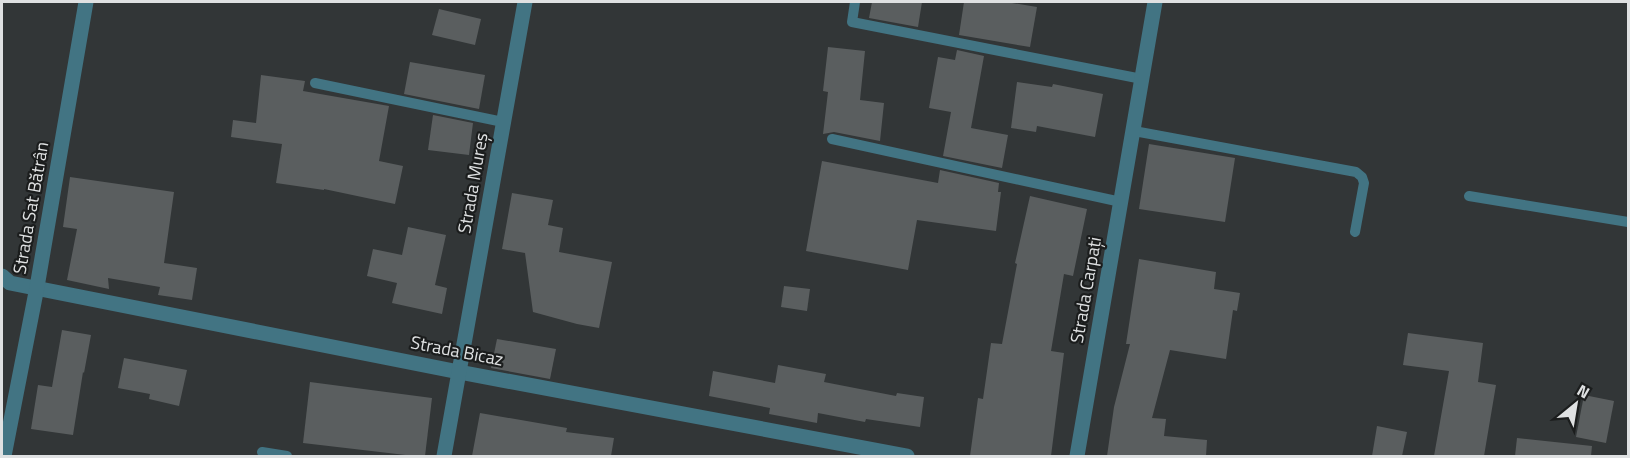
<svg xmlns="http://www.w3.org/2000/svg" width="1630" height="458" viewBox="0 0 1630 458" font-family="'Titillium Web',sans-serif">
<rect width="100%" height="100%" fill="#323637"/>
<g fill="#5a5e5f">
<polygon points="872,2 922,2 918,27 869,18"/>
<polygon points="964,2 1006,2 1037,7 1030,47 959,35"/>
<polygon points="439,9 481,19 475,45 432,35"/>
<polygon points="828,47 865,51 860,100 884,103 880,141 834,132 823,134 828,92 823,91"/>
<polygon points="957,50 984,56 971,128 1008,135 1002,168 943,156 951,112 929,108 938,57 955,60"/>
<polygon points="410,62 485,75 479,109 404,94"/>
<polygon points="261,75 305,81 303,91 389,106 379,161 403,166 395,204 324,189 324,190 276,183 282,144 231,137 233,120 256,123"/>
<polygon points="1017,82 1052,87 1053,84 1103,94 1095,137 1037,126 1036,132 1011,128"/>
<polygon points="433,115 473,123 469,155 428,150"/>
<polygon points="1149,144 1235,158 1225,222 1139,209"/>
<polygon points="822,161 938,183 940,170 999,183 998,192 1001,192 996,231 917,220 908,270 806,251"/>
<polygon points="70,177 174,192 164,263 197,268 192,300 158,295 160,287 108,278 109,289 67,280 77,229 63,227"/>
<polygon points="512,193 553,200 548,225 563,228 559,252 612,262 599,328 577,324 533,312 525,253 502,249"/>
<polygon points="1030,196 1087,209 1073,276 1064,274 1051,351 1064,353 1051,456 970,456 978,398 983,399 991,343 1002,344 1017,264 1015,263"/>
<polygon points="408,227 446,235 435,285 447,288 442,314 392,303 397,283 367,276 373,249 402,255"/>
<polygon points="1139,259 1216,272 1214,289 1240,293 1237,311 1233,310 1226,359 1170,350 1152,418 1166,419 1164,436 1207,440 1206,456 1107,456 1114,407 1130,344 1126,344"/>
<polygon points="784,286 810,289 807,311 781,307"/>
<polygon points="62,330 91,335 84,373 83,372 73,435 31,429 38,385 52,387"/>
<polygon points="1408,333 1483,343 1478,382 1496,385 1484,456 1434,456 1449,371 1403,365"/>
<polygon points="497,339 556,349 550,379 491,368"/>
<polygon points="124,358 187,370 179,406 149,399 150,394 118,388"/>
<polygon points="778,365 826,374 824,382 896,396 897,393 924,397 920,427 866,419 865,422 818,413 817,423 769,414 770,408 709,396 713,371 775,383"/>
<polygon points="310,382 432,398 425,456 414,456 303,443"/>
<polygon points="1584,395 1614,401 1606,443 1576,437"/>
<polygon points="480,413 567,428 566,432 614,438 611,456 472,456"/>
<polygon points="1377,426 1407,432 1402,456 1372,456"/>
<polygon points="1517,438 1592,446 1591,456 1515,456"/>
</g>
<g fill="none" stroke-linecap="round" stroke-linejoin="round">
<g stroke="#427483" stroke-width="10">
<polyline points="855,2 852,22 1142,79"/>
<polyline points="315,83 503,122"/>
<polyline points="1134,131 1356,172 1362,177 1364,183 1355,232"/>
<polyline points="832,139 1121,202"/>
<polyline points="1469,196 1628,222"/>
<polyline points="262,452 287,456"/>
</g>
<g stroke="#427483" stroke-width="15">
<polyline points="2,276 10,283 459,372 907,456"/>
<polyline points="4,456 37,287 86,2"/>
<polyline points="444,456 525,2"/>
<polyline points="1077,456 1155,2"/>
</g>
</g>
<g text-anchor="middle" stroke-width="4.5" stroke-linejoin="round" paint-order="stroke">
<g font-size="18" fill="#dfe1e2" stroke="#1b1d1d">
<text transform="translate(473 183) rotate(-80)" y="6">Strada Mureș</text>
<text transform="translate(31 208) rotate(-80)" y="6">Strada Sat Bătrân</text>
<text transform="translate(1086 290) rotate(-80)" y="6">Strada Carpați</text>
<text transform="translate(457 351) rotate(11)" y="6">Strada Bicaz</text>
</g>
</g>
<rect width="1630" height="458" fill="none" stroke="#dfe1e2" stroke-width="6"/>
<g transform="translate(1576 404) rotate(30)" stroke="#1b1d1d" stroke-width="4.5" paint-order="stroke">
<path d="M0-4.5L10 22L0 15L-10 22Z" fill="#dfe1e2"/>
<text y="-9" font-size="16" font-weight="bold" text-anchor="middle" fill="#dfe1e2">N</text>
</g>
</svg>
